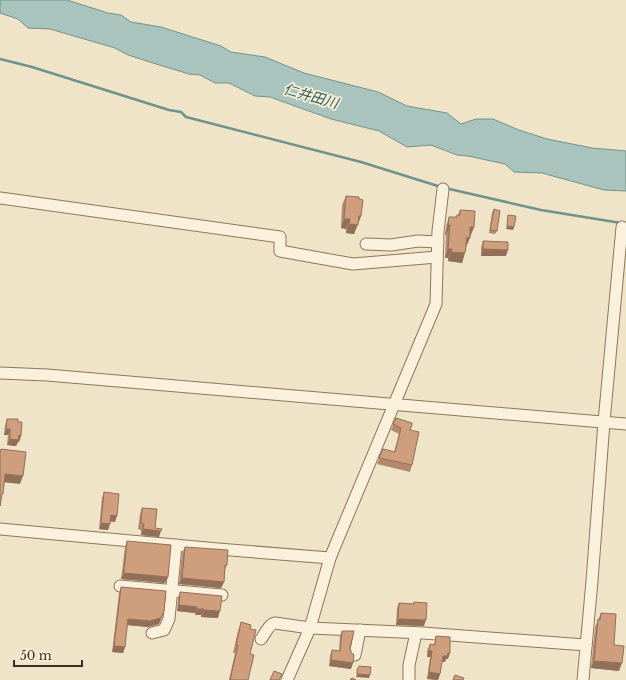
<svg xmlns="http://www.w3.org/2000/svg" width="626" height="680" viewBox="0 0 626 680" font-family="'Libre Baskerville','Noto Sans JP',serif">
<rect width="100%" height="100%" fill="#f0e4c8"/>
<polygon fill="#a9c4bc" stroke="#6f938a" points="0,0 67,0 108,13 121,15 131,22 161,27 221,46 231,52 265,57 304,73 378,92 407,106 447,113 461,124 476,119 493,119 519,130 547,139 592,148 626,151 626,191 604,190 542,173 514,172 505,164 468,156 457,155 431,145 407,147 379,131 331,119 270,97 255,96 229,83 215,83 200,75 189,74 153,63 128,55 115,48 50,29 28,28 18,19 0,13"/>
<g fill="none" stroke-linecap="round" stroke-linejoin="round">
<g stroke="#6f938a" stroke-width="2.5">
<polyline points="0,59 32,67 169,110 181,112 186,117 361,162 441,187"/>
<polyline points="445,188 541,210 621,223"/>
</g>
<defs>
<g id="street">
<polyline points="0,198 280,237 280,251 353,264 437,257"/>
<polyline points="366,244 391,245 418,241 438,242"/>
<polyline points="0,373 47,375 626,424"/>
<polyline points="0,529 218,549 330,558"/>
<polyline points="120,586 222,595"/>
<polyline points="152,633 164,630 169,619 176,545"/>
<path d="M261,639C265,634 269,624 275,623L310,628L423,633L586,645"/>
<polyline points="355,655 360,630"/>
<polyline points="287,680 310,628 330,558 436,304 438,231 443,189"/>
<polyline points="409,680 409,665 416,633"/>
<polyline points="583,680 592,581 604,422 622,227"/>
</g>
</defs>
<use href="#street" stroke="#8d765c" stroke-width="13"/>
<use href="#street" stroke="#faf1dc" stroke-width="11"/>
</g>
<g fill="#b2896c">
<polygon points="346,196 359,199 361,216 354,234 346,233 346,229 341,228 342,205"/>
<polygon points="494,209 497,231 495,234 489,233 492,213"/>
<polygon points="460,210 474,227 466,247 462,263 448,261 448,258 445,258 446,235 445,235 446,226 449,217 456,217 457,215 458,215"/>
<polygon points="483,241 506,256 481,256 481,248"/>
<polygon points="396,418 410,430 412,465 410,472 377,464 383,449 394,452 399,434 391,430"/>
<polygon points="7,419 18,422 21,436 19,442 18,442 16,446 7,445 8,435 4,435 5,425"/>
<polygon points="104,492 115,522 110,521 108,530 99,529 102,498"/>
<polygon points="142,508 155,528 159,537 141,535 141,530 138,529 140,514"/>
<polygon points="127,541 165,583 121,579 125,547"/>
<polygon points="185,547 227,565 225,570 224,582 221,588 179,584 182,553"/>
<polygon points="121,587 164,611 159,624 148,627 127,625 125,647 123,653 112,652 119,593"/>
<polygon points="180,592 218,618 201,617 201,615 195,615 195,613 177,611 178,598"/>
<polygon points="414,602 424,626 396,625 397,608 399,603 413,604"/>
<polygon points="601,613 614,645 619,671 591,668 595,627"/>
<polygon points="241,622 250,629 250,654 248,680 229,680 235,653 233,653 238,631"/>
<polygon points="342,631 350,648 351,669 329,666 330,656 332,650 339,651 340,636"/>
<polygon points="436,636 448,659 446,659 445,662 442,662 440,674 438,680 427,679 430,657 427,657 427,651 430,644 434,645"/>
</g>
<g fill="#916f58">
<polygon points="359,216 361,216 354,234 346,233 349,224"/>
<polygon points="344,219 350,219 346,229 341,228"/>
<polygon points="448,225 450,225 446,235 445,235"/>
<polygon points="507,226 514,227 513,230 506,229"/>
<polygon points="470,227 474,227 470,237 467,236"/>
<polygon points="467,237 470,238 466,247 463,247"/>
<polygon points="448,249 452,249 448,258 445,258"/>
<polygon points="483,249 508,250 506,256 481,256"/>
<polygon points="451,252 465,253 462,263 448,261"/>
<polygon points="6,429 10,429 8,435 4,435"/>
<polygon points="19,435 21,436 19,442 18,442 16,446 7,445 10,439"/>
<polygon points="5,474 23,476 20,484 2,482"/>
<polygon points="111,515 117,516 115,522 109,521"/>
<polygon points="101,523 110,524 108,530 99,529"/>
<polygon points="143,529 161,531 159,537 141,535"/>
<polygon points="124,573 168,577 165,583 121,579"/>
<polygon points="182,578 224,582 221,588 179,584"/>
<polygon points="179,605 197,607 195,613 177,611"/>
<polygon points="197,609 204,609 201,615 195,615"/>
<polygon points="204,610 220,611 218,618 201,617"/>
<polygon points="164,611 159,624 148,627 126,625 128,619"/>
<polygon points="398,619 426,620 424,626 396,625"/>
<polygon points="114,646 125,647 123,653 112,652"/>
<polygon points="429,651 432,651 430,657 427,657"/>
<polygon points="448,653 450,653 448,659 446,659 445,662 441,662 443,656"/>
<polygon points="331,660 353,663 351,669 329,666"/>
<polygon points="594,661 622,663 619,671 591,668"/>
<polygon points="429,672 440,674 438,680 427,679"/>
<polygon points="357,674 370,675 369,678 356,677"/>
</g>
<g fill="#cf9f7d" stroke="#916f58">
<polygon points="346,196 359,197 359,199 363,200 361,216 359,216 358,225 349,224 350,219 344,219"/>
<polygon points="494,209 500,211 497,231 490,230"/>
<polygon points="460,210 475,211 474,227 470,227 470,238 467,237 465,253 451,252 452,249 448,249 450,225 448,225 449,217 457,217 457,215 460,215"/>
<polygon points="508,215 516,216 514,227 507,226"/>
<polygon points="483,241 508,242 508,250 483,249"/>
<polygon points="396,418 412,423 412,425 410,430 419,432 412,465 379,458 383,449 395,452 401,428 393,424"/>
<polygon points="7,419 18,419 18,422 22,422 21,436 19,435 18,440 10,439 10,429 6,429"/>
<polygon points="1,449 26,452 23,476 5,474 3,494 2,494 0,506 0,453"/>
<polygon points="104,492 119,494 117,516 111,515 110,524 101,523"/>
<polygon points="142,508 157,509 155,528 162,529 161,531 143,529 144,524 141,523"/>
<polygon points="127,541 171,545 168,577 124,573"/>
<polygon points="185,547 228,550 227,565 225,565 224,582 182,578"/>
<polygon points="121,587 166,591 164,611 161,618 150,621 128,619 125,647 114,646"/>
<polygon points="180,592 222,596 220,611 204,610 204,609 197,609 197,607 179,605"/>
<polygon points="414,602 427,603 426,620 398,619 399,603 414,604"/>
<polygon points="601,613 616,614 614,645 624,646 622,663 594,661 598,619 600,620"/>
<polygon points="241,622 251,625 250,629 256,630 250,654 254,655 248,680 230,680 238,645 236,645"/>
<polygon points="342,631 354,631 350,648 351,652 354,655 353,663 331,660 332,650 340,651"/>
<polygon points="436,636 450,637 450,653 448,653 447,656 443,656 440,674 429,672 432,651 429,651 430,644 435,645"/>
<polygon points="359,666 371,667 370,675 357,674 357,670"/>
<polygon points="274,671 282,674 279,680 270,680"/>
<polygon points="455,675 464,678 463,680 453,680"/>
<polygon points="352,678 356,680 350,680"/>
</g>
<g text-anchor="middle" stroke-width="3.5" stroke-linejoin="round" paint-order="stroke">
<g font-size="14" font-style="italic" fill="#2f5d5a" stroke="#f7eed8">
<text transform="translate(311 96) rotate(16)" y="5">仁井田川</text>
</g>
</g>
<path d="M14 660v6h68v-6" fill="none" stroke="#3d2e20" stroke-width="2"/>
<text x="20" y="660" font-size="12" fill="#3d2e20" stroke="#f7eed8" stroke-width="3" paint-order="stroke">50 m</text>
</svg>
